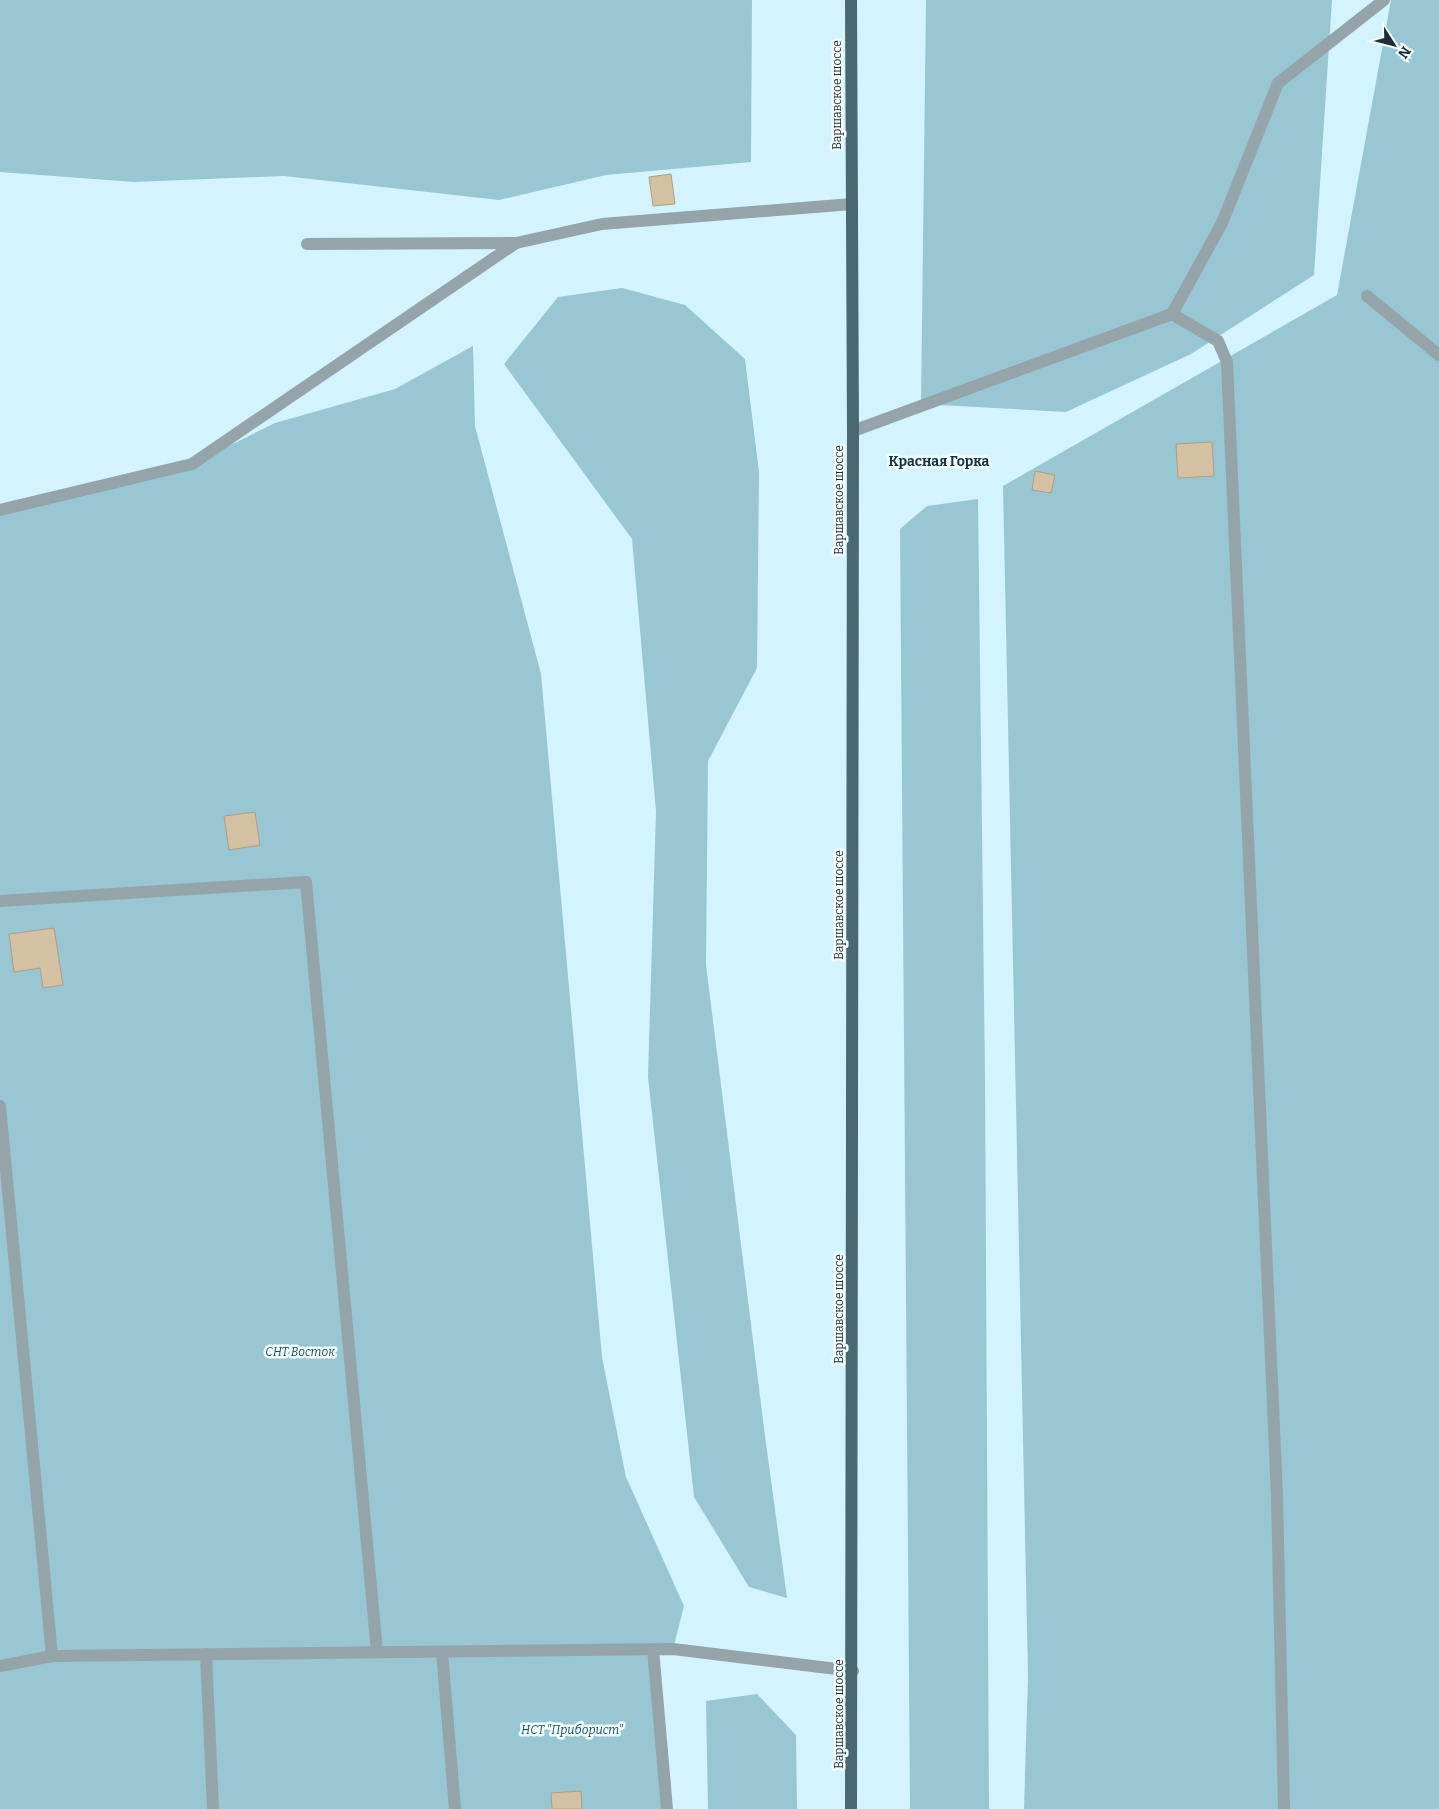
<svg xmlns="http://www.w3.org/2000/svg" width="1439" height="1809" viewBox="0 0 1439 1809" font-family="Bitter,serif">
<rect width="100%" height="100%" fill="#d3f4fe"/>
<g fill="#99c6d3">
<polygon points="0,0 752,0 751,162 606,175 499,200 284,176 134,182 0,172"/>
<polygon points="926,0 1332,0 1314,275 1191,354 1066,412 921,404"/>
<polygon points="1391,0 1439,0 1439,1809 1024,1809 1028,1676 1003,486 1337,295"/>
<polygon points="622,288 685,305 745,359 759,472 757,668 708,761 706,965 765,1436 787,1598 749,1587 694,1497 648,1077 656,811 632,539 504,364 558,297"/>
<polygon points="473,346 475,426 541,674 602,1357 626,1477 684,1606 673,1649 653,1649 668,1809 0,1809 0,510 192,464 275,423 395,389"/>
<polygon points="978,499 985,1079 989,1809 910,1809 900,529 927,506"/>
<polygon points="757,1694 796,1735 797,1809 708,1809 706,1701"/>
</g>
<g fill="#d4c1a3" stroke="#b19e82">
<polygon points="671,174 675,204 653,206 649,177"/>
<polygon points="1212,442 1214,476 1178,478 1176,444"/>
<polygon points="1035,471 1055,475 1051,493 1032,490"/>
<polygon points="255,812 260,845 229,850 224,816"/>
<polygon points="54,928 63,985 43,988 40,968 14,972 9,934"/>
<polygon points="581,1791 582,1809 552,1809 551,1793"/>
</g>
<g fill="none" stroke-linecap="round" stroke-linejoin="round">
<g stroke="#94a4a9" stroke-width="12">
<polyline points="307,244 516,243"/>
<polyline points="1367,296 1439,355"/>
<polyline points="1172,314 1222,223 1278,83 1384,0"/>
<polyline points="853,431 1172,314 1218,341 1227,362 1277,1496 1284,1809"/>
<polyline points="0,510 192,464 516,243 602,224 852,204"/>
<polyline points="0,901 306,882 377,1652"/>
<polyline points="0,1106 52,1656"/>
<polyline points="653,1649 667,1809"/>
<polyline points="442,1652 455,1809"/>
<polyline points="206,1654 213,1809"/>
<polyline points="0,1666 52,1656 673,1649 853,1671"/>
</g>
<polyline stroke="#496871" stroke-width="12" points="851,0 853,431 851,1809"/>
</g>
<g text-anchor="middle" stroke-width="5" stroke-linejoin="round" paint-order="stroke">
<g font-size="12" fill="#1f2e33" stroke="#f4fcff">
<text transform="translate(837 95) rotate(-90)" y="4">Варшавское шоссе</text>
<text transform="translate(839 500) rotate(-90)" y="4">Варшавское шоссе</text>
<text transform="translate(839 905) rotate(-90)" y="4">Варшавское шоссе</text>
<text transform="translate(839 1309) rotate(-90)" y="4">Варшавское шоссе</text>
<text transform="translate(839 1714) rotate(-90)" y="4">Варшавское шоссе</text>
</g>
<g font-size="12" font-style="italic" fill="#174e5c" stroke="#f4fcff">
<text x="300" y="1356">СНТ Восток</text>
<text x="572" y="1734">НСТ "Приборист"</text>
</g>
<g font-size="14" font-weight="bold" fill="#10353f" stroke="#f4fcff">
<text x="939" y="466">Красная Горка</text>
</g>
</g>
<g transform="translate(1394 45) rotate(126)" stroke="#f4fcff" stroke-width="4" paint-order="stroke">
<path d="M0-4L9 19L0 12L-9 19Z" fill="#1f2e33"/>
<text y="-8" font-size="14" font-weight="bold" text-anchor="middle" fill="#1f2e33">N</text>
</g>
</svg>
